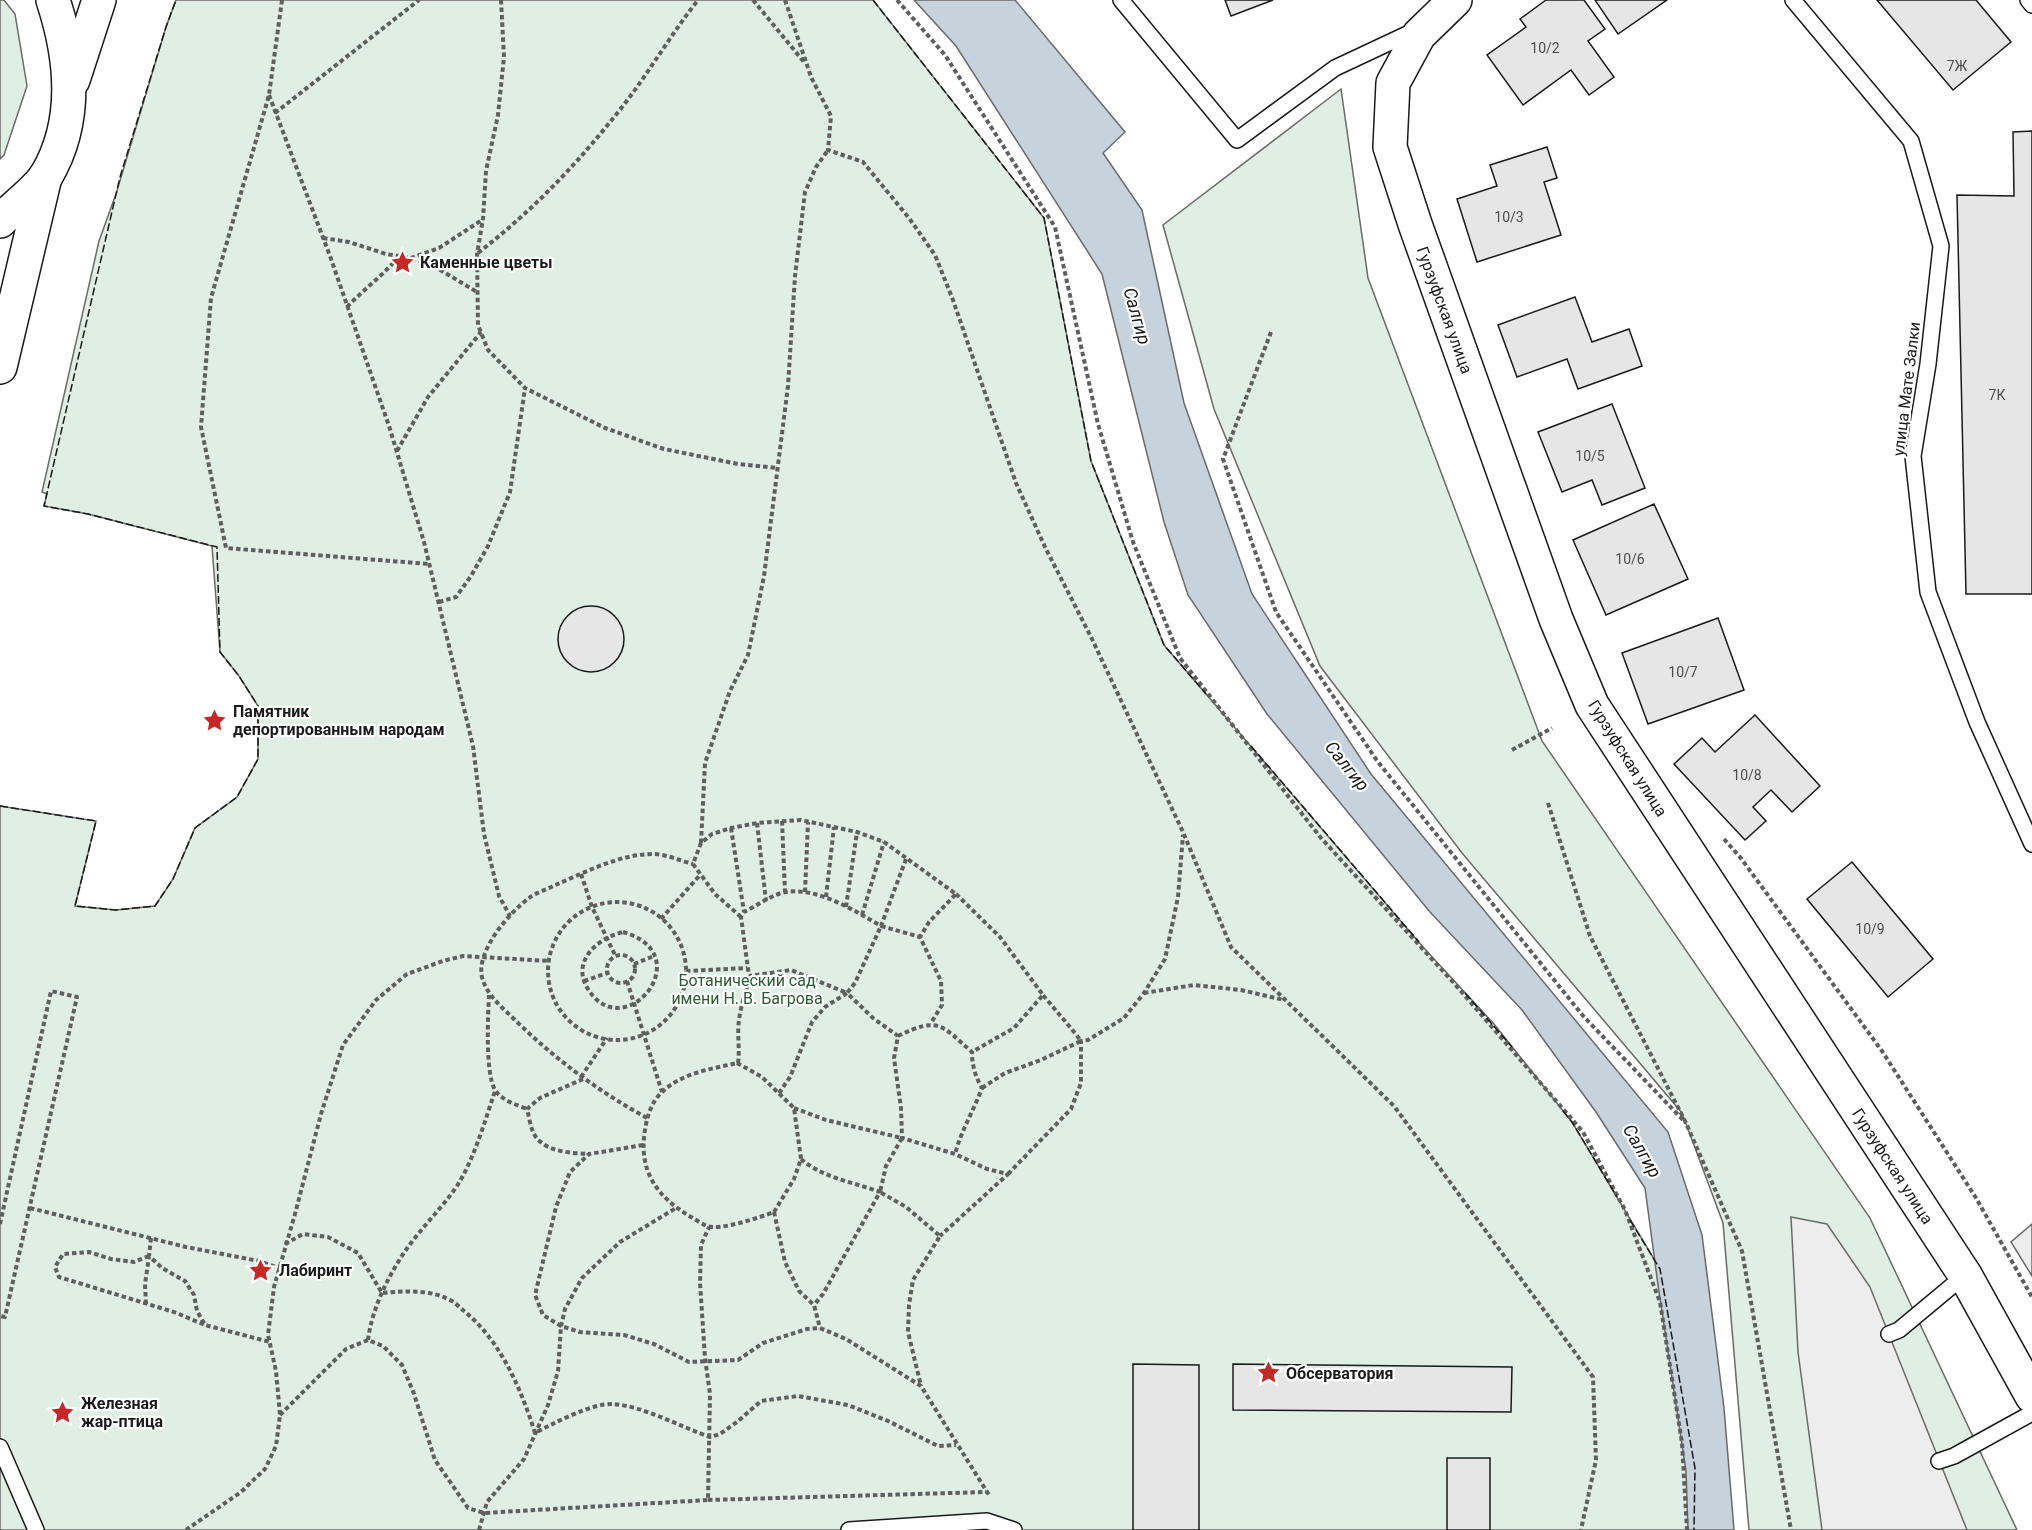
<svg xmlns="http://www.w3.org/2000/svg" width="2032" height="1530" viewBox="0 0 2032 1530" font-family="Roboto,sans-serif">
<rect width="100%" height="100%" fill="#fff"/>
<g fill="#e0efe3" stroke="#6a6a6a" stroke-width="1.5">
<polygon points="0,0 4,0 15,14 27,86 4,155 0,159"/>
<polygon points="176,0 873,0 1044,218 1091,461 1164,645 1423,947 1494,1024 1572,1122 1660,1269 1694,1530 0,1530 0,806 96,821 75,906 116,910 155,906 173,879 195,828 237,797 258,759 258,706 239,676 220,652 212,546 88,514 44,506 47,494 42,492 99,241 116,194 166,27"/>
<polygon points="1341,89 1368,278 1542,741 1870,1218 2017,1530 1749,1530 1723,1223 1682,1113 1462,853 1320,666 1214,409 1163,225"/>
</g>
<g fill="#ededed" stroke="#6a6a6a" stroke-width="1.5">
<polygon points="1791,1217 1827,1224 1870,1287 1967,1530 1822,1530 1798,1352"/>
<polygon points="2032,1224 2032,1276 2011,1242"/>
</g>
<polygon fill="#c6d2dc" stroke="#6a6a6a" stroke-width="1.5" points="914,0 1015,0 1125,132 1103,153 1142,210 1184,403 1252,594 1371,774 1668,1132 1702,1235 1724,1408 1734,1530 1688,1530 1686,1471 1658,1285 1645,1188 1596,1112 1522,1010 1430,912 1267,714 1188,595 1164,522 1102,274 956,46"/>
<g fill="#e6e6e6" stroke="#1a1a1a" stroke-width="1.5">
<polygon points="1225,0 1273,0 1231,16"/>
<polygon points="1546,0 1584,0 1605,29 1588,41 1614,77 1589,95 1571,70 1523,105 1487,55 1526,27 1520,19"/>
<polygon points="1595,0 1667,0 1618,34"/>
<polygon points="1877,0 1976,0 2011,42 1953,90"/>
<polygon points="2032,131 2032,594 1966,594 1957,195 2014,196 2013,132"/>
<polygon points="1547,147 1557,178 1544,182 1561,235 1477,262 1457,199 1497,186 1490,165"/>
<polygon points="1575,297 1592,342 1629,329 1642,366 1578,389 1567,359 1517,377 1498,325"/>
<polygon points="1612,404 1645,488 1602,505 1592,480 1562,492 1538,432"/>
<polygon points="1654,504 1688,579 1606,615 1573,540"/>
<circle cx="591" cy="639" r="33"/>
<polygon points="1718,618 1744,690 1648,724 1622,653"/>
<polygon points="1755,715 1820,786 1792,812 1771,790 1753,807 1766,821 1745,840 1674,764 1702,738 1715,752"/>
<polygon points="1852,862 1933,959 1888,997 1807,899"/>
<polygon points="1133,1364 1199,1365 1199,1530 1133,1530"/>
<polygon points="1233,1364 1512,1367 1511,1412 1233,1410"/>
<rect x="1447" y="1458" width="43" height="72"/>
</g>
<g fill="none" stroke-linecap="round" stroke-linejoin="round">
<defs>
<g id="lane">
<polyline points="1121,0 1237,140 1335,68 1416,30"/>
<polyline points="1793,0 1911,141 1941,246 1928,364 1913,456 1928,592 1977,722 2032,844"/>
<polyline points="2028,0 2032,5"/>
<polyline points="1889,1334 1899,1330 1965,1275"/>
<polyline points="0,1447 36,1530"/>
<polyline points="1939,1461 1954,1456 2032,1413"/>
<polyline points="849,1530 987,1521 1014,1530"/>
</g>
<polyline id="secondary" points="1455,0 1419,35 1393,83 1390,147 1415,224 1556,619 1592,705 1965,1275 2032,1396"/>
<g id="primary">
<polyline points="73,80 99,0"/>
<path d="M0,221C12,209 38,189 46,176C79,121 72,58 53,0"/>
<polyline points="0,367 45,177"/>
</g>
</defs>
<use href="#lane" stroke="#1a1a1a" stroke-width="18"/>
<use href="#secondary" stroke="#1a1a1a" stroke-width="36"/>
<use href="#primary" stroke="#1a1a1a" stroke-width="36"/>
<g stroke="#5f5f5f" stroke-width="4" stroke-dasharray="4.5 3" stroke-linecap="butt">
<polyline points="282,0 269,95 211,298 201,427 226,548 429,564"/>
<polyline points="501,0 504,57 498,115 486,171 483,219 477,254 478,325 488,350 525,388 605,428 664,449 738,464 777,468"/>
<polyline points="753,0 804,62"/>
<polyline points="785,0 811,77 831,116 828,150 863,162 909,218 935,255 953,300 1016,483 1045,547 1092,639 1183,832 1231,947 1394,1106 1593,1377 1596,1460 1581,1530"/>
<polyline points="897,0 945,55 1055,227 1098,424 1133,542 1180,658 1321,838 1453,982 1583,1132 1625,1210 1660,1302 1682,1443 1687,1530"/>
<polyline points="269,95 330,256 389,426 424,542 473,746 484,834 499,896 510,916"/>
<polyline points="275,113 419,0"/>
<polyline points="323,238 349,242 386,254 411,258 439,248 482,220"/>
<path d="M478,253C537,207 580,161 626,102C651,69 672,33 698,0"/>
<polyline points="412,258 442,271 477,292"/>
<path d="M347,307C364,289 384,275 399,256"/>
<polyline points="1271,332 1223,459 1276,612 1378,762 1584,1017 1686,1123"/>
<polyline points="397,451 428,397 481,332"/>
<polyline points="439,602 456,597 471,576 488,546 510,492 525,388"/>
<polyline points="1512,750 1552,728"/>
<polyline points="1548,803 1590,936 1686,1123 1742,1251 1791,1530"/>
<polyline points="782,821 785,892"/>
<polyline points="757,823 766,901"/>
<polyline points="731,828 744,912"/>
<polyline points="1724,839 1740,857 1882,1051 1976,1198 2032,1297"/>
<polyline points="701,843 705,763 730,691 748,655 764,576 788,386 795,276 805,192 816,167 828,150"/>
<path d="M906,859L881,926C855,911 818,887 786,892C772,894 757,906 744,912L741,917L749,976L791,970L847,993L855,983L881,926L920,937L941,981L942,1005L931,1023"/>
<polyline points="581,874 592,907 615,955"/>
<polyline points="805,892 808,822"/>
<polyline points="956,894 1000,937 1043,995 1014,1028 972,1052"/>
<polyline points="826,897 834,827"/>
<circle cx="617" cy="971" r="69"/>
<polyline points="846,907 857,832"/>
<polyline points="862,915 884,842"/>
<polyline points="741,917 715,894 693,864 701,843 712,834 731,828 757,823 801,820 857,832 884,842 956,894 929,922 920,937"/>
<polyline points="661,919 700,875"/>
<path d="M623,932C700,954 627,1044 590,992C569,964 595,939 623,932Z"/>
<circle cx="621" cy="969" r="14"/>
<polyline points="634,964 654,956"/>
<polyline points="686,971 747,968"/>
<polyline points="584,981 607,973"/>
<polyline points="627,981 662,1092"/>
<polyline points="1144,993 1194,985 1241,990 1284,1000"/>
<path d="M489,995C488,1016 485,1072 495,1090C501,1100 517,1105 527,1109"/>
<path d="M898,1036C939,1016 941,1025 972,1052C972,1065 975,1076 982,1088C974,1110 961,1131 955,1154"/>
<path d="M737,1063L762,1077L794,1108L801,1159L794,1179L774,1212C761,1217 720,1231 707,1226C702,1224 696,1220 691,1217C657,1197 638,1171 645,1130C647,1117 651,1103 661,1093C681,1073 711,1069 737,1063Z"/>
<path d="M738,1063C740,1050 737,1034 739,1020C741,1004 747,991 749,976"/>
<polyline points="581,1077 607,1038"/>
<path d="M583,1079L540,1098L527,1109C529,1116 530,1125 533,1132C542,1152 570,1153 589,1154"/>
<path d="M982,1088L1005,1073L1041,1060L1081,1041C1069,1025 1056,1011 1043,995"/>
<polyline points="779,1093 790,1077 812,1022 825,1007 847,993 873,1018 898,1036 894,1058 901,1108 902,1138 955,1154 987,1169 1008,1174 940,1236"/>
<polyline points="794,1108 826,1120 902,1138 886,1166 880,1192 906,1207 940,1236 913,1280 909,1305 908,1332 921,1386"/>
<path d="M647,1118C598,1091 555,1059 515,1020C502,1007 487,996 482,977C476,951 509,913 529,898C535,893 546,890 553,886C584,873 619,854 653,854C666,854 681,861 693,864"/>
<polyline points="643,1145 589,1154 570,1172 556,1207 535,1295 543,1315 561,1326 580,1332 624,1335 654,1344 689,1362 738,1360 763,1343 807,1329 820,1328 846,1339 921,1386 989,1495"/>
<path d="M801,1159C823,1178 853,1182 880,1192L823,1294L814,1305"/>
<polyline points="1008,1174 1071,1109 1081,1083 1081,1041 1088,1040 1124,1018 1144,993 1165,959 1178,897 1183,835"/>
<polyline points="30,1208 186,1247 259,1261 279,1268"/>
<polyline points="774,1212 785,1262 799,1291 814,1305 820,1328"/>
<polyline points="0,1224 51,991 77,997 5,1317 0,1316"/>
<polyline points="151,1238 149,1256 162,1268 185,1281 194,1295 197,1311 205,1325 270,1342"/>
<path d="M285,1244L303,1234L328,1237L358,1253L382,1293C405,1291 429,1289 450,1300C455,1302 460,1308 464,1311C501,1341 521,1389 535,1433C554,1423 592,1403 613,1404C643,1406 681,1427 710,1437L720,1434L737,1422L761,1401L798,1396L848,1405L888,1421L938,1446L956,1445"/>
<polyline points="149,1256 134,1262 111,1259 89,1252 63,1254 55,1267 59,1277 174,1312 205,1325"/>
<polyline points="146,1304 145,1284 149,1257"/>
<path d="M368,1340C372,1308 389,1274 408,1247C423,1226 442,1208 457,1186C474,1159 485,1121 495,1091"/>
<polyline points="280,1415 346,1349 368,1340 383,1346 402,1365 414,1394 435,1460 468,1508 484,1513 708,1500 710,1394 705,1358 700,1283 701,1245 709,1227"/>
<polyline points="708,1500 986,1492"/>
<polyline points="186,1530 241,1492 265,1469 276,1446 280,1415 276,1371 268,1335 274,1287 295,1214 321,1114 343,1045 376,1000 407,974 443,961 463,956 549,961"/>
<polyline points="479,1530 487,1502 524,1459 548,1405 558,1371 561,1326 565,1309 582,1278 620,1242 676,1208"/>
</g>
<use href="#lane" stroke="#fff" stroke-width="15"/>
<use href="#secondary" stroke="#fff" stroke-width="33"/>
<use href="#primary" stroke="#fff" stroke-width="33"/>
<g stroke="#1a1a1a" stroke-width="1.5" stroke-dasharray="8 3" stroke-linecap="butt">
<polyline points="873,0 1044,218 1091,461 1164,645 1206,694"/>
<polyline points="1251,746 1419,942"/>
<polyline points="0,806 96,821 75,906 116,910 155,906 173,879 195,828 237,797 258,759 258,706 239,676 220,652 217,547 88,514 44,506 120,177 166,27 176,0"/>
<polyline points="1465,993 1512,1047"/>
<polyline points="1563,1111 1572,1122 1617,1197"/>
<polyline points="1630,1220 1660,1269 1695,1468 1694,1530"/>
</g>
</g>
<defs>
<symbol id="sight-bare" viewBox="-9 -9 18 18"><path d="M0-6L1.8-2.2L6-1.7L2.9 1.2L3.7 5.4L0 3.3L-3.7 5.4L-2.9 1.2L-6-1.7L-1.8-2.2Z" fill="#c62828" stroke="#fff" stroke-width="2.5" paint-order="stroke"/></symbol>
</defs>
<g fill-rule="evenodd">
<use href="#sight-bare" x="386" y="246" width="33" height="33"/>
<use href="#sight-bare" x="198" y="704" width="33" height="33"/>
<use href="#sight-bare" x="244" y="1254" width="33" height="33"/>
<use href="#sight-bare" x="1252" y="1356" width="33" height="33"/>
<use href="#sight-bare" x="46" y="1396" width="33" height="33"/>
</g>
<g text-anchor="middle" stroke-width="4.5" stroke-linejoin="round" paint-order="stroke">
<g font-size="14" fill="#4d4d4d">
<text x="1545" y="53">10/2</text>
<text x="1957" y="71">7Ж</text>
<text x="1509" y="222">10/3</text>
<text x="1997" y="400">7К</text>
<text x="1590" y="461">10/5</text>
<text x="1630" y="564">10/6</text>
<text x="1683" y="677">10/7</text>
<text x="1747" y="780">10/8</text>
<text x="1870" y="934">10/9</text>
</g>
<g font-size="16" font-weight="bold" fill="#1a1a1a" stroke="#fff" text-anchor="start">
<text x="420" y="268">Каменные цветы</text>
<text x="233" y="717">Памятник<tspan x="233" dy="18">депортированным народам</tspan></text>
<text x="279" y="1276">Лабиринт</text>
<text x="1286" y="1379">Обсерватория</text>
<text x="81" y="1409">Железная<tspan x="81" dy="18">жар-птица</tspan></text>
</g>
<g font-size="16" fill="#1a1a1a" stroke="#fff">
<text transform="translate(1445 310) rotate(70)" y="6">Гурзуфская улица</text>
<text transform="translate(1906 389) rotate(-83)" y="6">улица Мате Залки</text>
<text transform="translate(1628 758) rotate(58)" y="6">Гурзуфская улица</text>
<text transform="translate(1893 1166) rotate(57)" y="6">Гурзуфская улица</text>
</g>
<g font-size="16" fill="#2b5a34" stroke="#fff">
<text x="747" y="986">Ботанический сад<tspan x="747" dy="18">имени Н. В. Багрова</tspan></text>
</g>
<g font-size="18" font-style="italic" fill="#1a1a1a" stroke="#fff">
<text transform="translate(1137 316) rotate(74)" y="6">Салгир</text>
<text transform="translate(1347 766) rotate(51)" y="6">Салгир</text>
<text transform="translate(1642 1151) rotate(60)" y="6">Салгир</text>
</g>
</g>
</svg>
